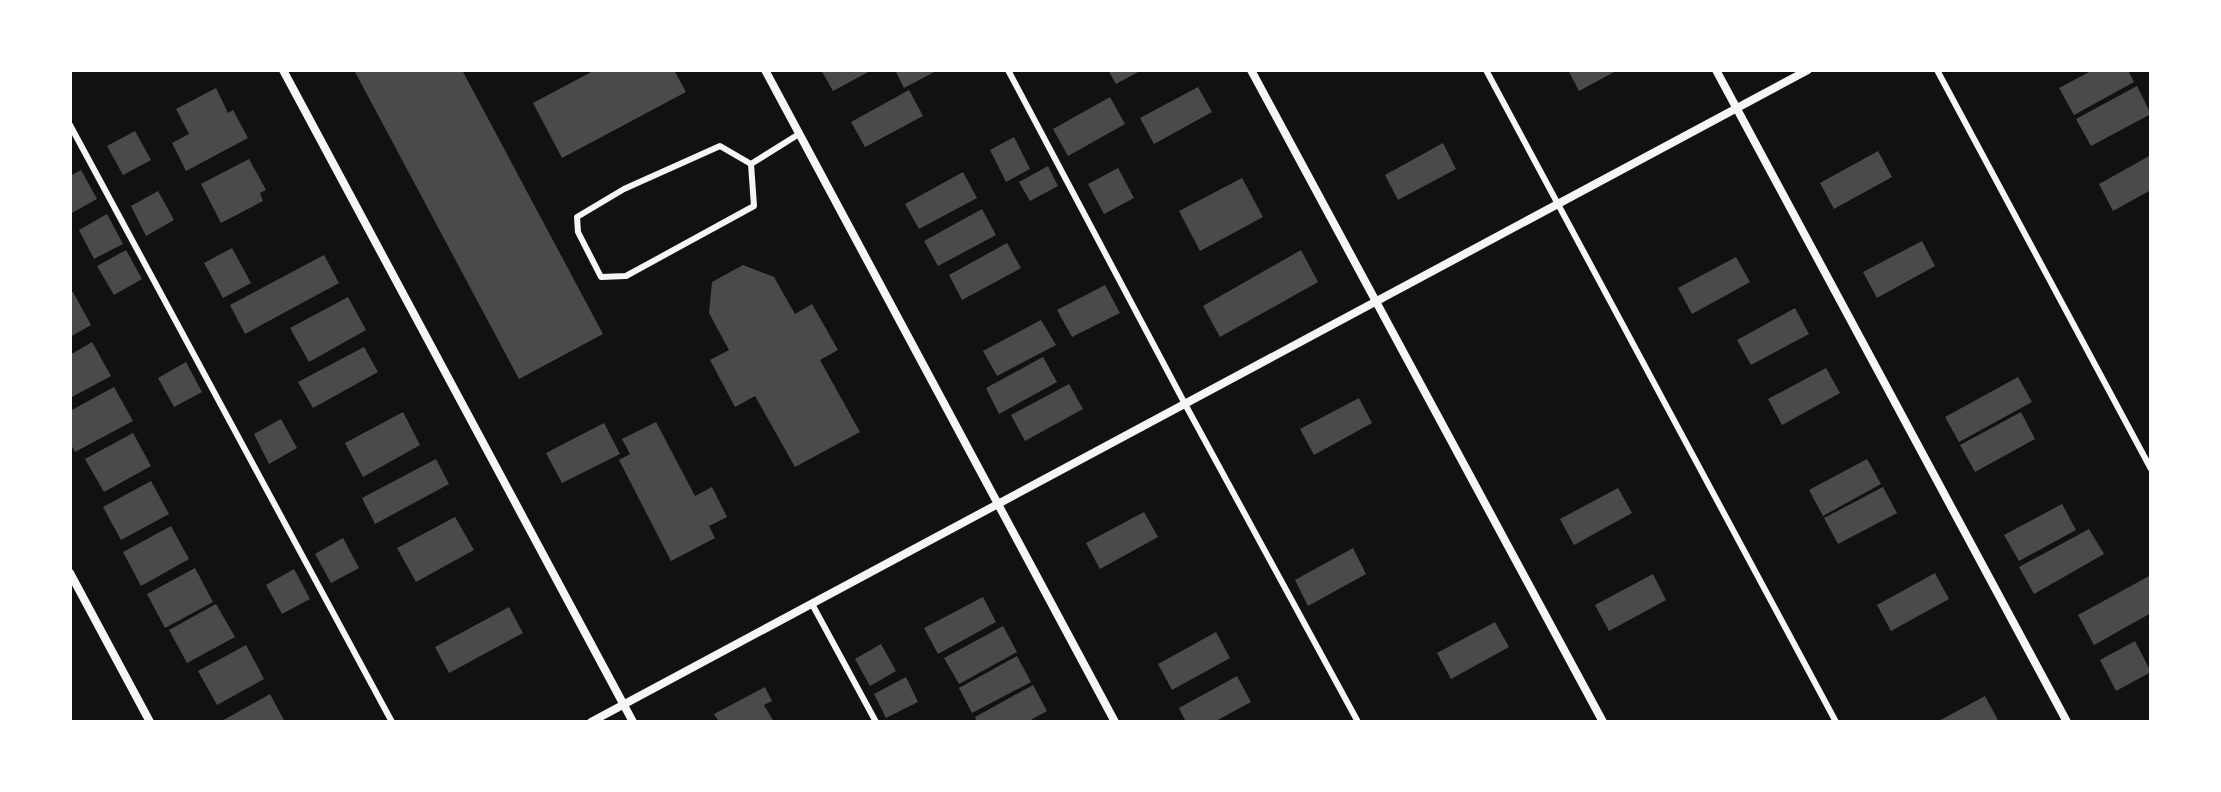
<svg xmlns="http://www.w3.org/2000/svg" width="2221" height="792" viewBox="0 0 2221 792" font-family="'Roboto Condensed',sans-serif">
<rect width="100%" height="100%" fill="#111"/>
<g fill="#4a4a4a">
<polygon points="354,70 462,70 603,334 519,379"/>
<polygon points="595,70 674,70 686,92 562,158 533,103"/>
<polygon points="821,70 872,70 833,91"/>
<polygon points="895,70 938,70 904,88"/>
<polygon points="1108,70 1142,70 1116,84"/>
<polygon points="1568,70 1618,70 1579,91"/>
<polygon points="2093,70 2128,70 2134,82 2074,115 2059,88"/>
<polygon points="2137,86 2151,114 2091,146 2076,119"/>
<polygon points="1198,87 1212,112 1154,144 1140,118"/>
<polygon points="216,88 228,113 233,110 248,138 186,171 172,143 189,134 176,109"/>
<polygon points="909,90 923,116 865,147 851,122"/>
<polygon points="1110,97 1125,124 1068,156 1053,129"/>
<polygon points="135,131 151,160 123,175 107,146"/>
<polygon points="1014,137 1030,169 1006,182 990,150"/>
<polygon points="1443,143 1456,169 1398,200 1385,175"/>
<polygon points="1878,151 1892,177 1834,209 1820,183"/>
<polygon points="2151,155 2151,190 2113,211 2099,184"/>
<polygon points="249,159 266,190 260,193 263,201 221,223 201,184"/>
<polygon points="1048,166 1058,186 1030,201 1019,182"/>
<polygon points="1118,168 1134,198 1104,214 1088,184"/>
<polygon points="81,170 97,199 70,214 70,176"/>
<polygon points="963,172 977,198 919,229 905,204"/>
<polygon points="1242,178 1263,217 1200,251 1179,211"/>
<polygon points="158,191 174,220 146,236 131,206"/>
<polygon points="982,209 996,235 938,266 924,241"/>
<polygon points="107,214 123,244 94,259 79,230"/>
<polygon points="1922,241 1935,266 1877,298 1863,272"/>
<polygon points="1007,243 1021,268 962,300 949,275"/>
<polygon points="232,248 251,283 223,298 204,263"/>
<polygon points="126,250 142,279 114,295 97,266"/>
<polygon points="1301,250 1318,282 1220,337 1203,306"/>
<polygon points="324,255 339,283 245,334 230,305"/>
<polygon points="1736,257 1750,282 1692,314 1678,288"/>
<polygon points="743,265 774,277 795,314 812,304 838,350 820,360 860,432 795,467 755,396 735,407 710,360 729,350 709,313 712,282"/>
<polygon points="1105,285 1120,313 1072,337 1057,310"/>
<polygon points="73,292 91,325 70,337 70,293"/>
<polygon points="348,297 366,330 309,362 290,328"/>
<polygon points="1795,308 1809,334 1751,365 1737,340"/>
<polygon points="1041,320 1056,345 997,376 983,351"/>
<polygon points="92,342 111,376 70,398 70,355"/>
<polygon points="364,347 378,372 313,408 298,382"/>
<polygon points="1043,357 1057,382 999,414 986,388"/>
<polygon points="186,362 202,392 174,407 158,378"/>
<polygon points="1826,368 1840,393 1782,425 1768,399"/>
<polygon points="2018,377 2032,402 1959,442 1945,417"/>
<polygon points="1069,384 1083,409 1025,441 1011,415"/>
<polygon points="114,387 133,421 75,452 70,443 70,411"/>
<polygon points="1359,398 1372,423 1314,455 1300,429"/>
<polygon points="403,412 420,445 363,477 345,443"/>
<polygon points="2021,412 2035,439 1975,472 1960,445"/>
<polygon points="281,419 297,448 269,464 254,434"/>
<polygon points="656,422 695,496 712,487 727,517 709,526 715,538 671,561 619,460 630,454 622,439"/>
<polygon points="604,423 620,454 562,483 546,453"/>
<polygon points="133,433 151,466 104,492 85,459"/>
<polygon points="436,459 449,484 375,524 362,498"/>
<polygon points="1867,459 1881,484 1823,516 1809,490"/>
<polygon points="151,481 169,514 121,540 103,507"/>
<polygon points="1883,487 1897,513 1838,544 1824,518"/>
<polygon points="1618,488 1632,513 1574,545 1560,519"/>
<polygon points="2062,504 2076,530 2019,561 2004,535"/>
<polygon points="1144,512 1158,537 1100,569 1086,543"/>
<polygon points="455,517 474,550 416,582 397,548"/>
<polygon points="171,526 189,559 141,586 123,552"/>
<polygon points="2089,529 2104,554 2034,594 2019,567"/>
<polygon points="343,538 359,568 331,583 315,554"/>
<polygon points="1353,548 1366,574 1308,606 1295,580"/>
<polygon points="195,568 213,602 165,628 147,594"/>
<polygon points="294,569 310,599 282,614 266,585"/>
<polygon points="1935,573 1949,599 1891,631 1877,605"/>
<polygon points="1653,574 1666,600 1609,631 1595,605"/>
<polygon points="2151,575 2151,613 2094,645 2078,615"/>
<polygon points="983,597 996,622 938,654 924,628"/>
<polygon points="216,604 235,637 187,663 169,630"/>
<polygon points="509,607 523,633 449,673 435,647"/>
<polygon points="1495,622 1509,647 1451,679 1437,653"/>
<polygon points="1003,626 1017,652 959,684 944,658"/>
<polygon points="1216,632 1230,658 1172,690 1158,664"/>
<polygon points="2135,641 2151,672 2116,691 2100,660"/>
<polygon points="881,644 896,671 870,686 855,659"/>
<polygon points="246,645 264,679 217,705 198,671"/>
<polygon points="1017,656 1031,682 972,713 959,688"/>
<polygon points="1237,676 1251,702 1214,722 1186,722 1179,708"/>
<polygon points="906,677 918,702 886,718 874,694"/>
<polygon points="1033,685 1047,711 1027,722 977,722 975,717"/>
<polygon points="765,687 772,701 764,705 774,722 719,722 714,714"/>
<polygon points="270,694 285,722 220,722"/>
<polygon points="1985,696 1999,722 1937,722"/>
</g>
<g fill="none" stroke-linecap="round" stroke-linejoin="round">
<g stroke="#f5f5f5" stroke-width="6">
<polyline points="1008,70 1185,404 1358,722"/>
<polyline points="1486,70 1836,722"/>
<polyline points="1937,70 2151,469"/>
<polyline points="70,125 392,722"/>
<polygon points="720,146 751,164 754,206 626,276 601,277 578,232 577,217 624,189"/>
<polyline points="751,164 799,134"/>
<polyline points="812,604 876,722"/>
</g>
<g stroke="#f5f5f5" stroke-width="8">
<polyline points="283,70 633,722"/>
<polyline points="765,70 1115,722"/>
<polyline points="1251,70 1603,722"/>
<polyline points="1716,70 2067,722"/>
<polyline points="70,573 150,722"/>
<polyline points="591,722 1808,70"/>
</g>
</g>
<rect width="2221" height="792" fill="none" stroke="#ffffff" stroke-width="144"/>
</svg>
